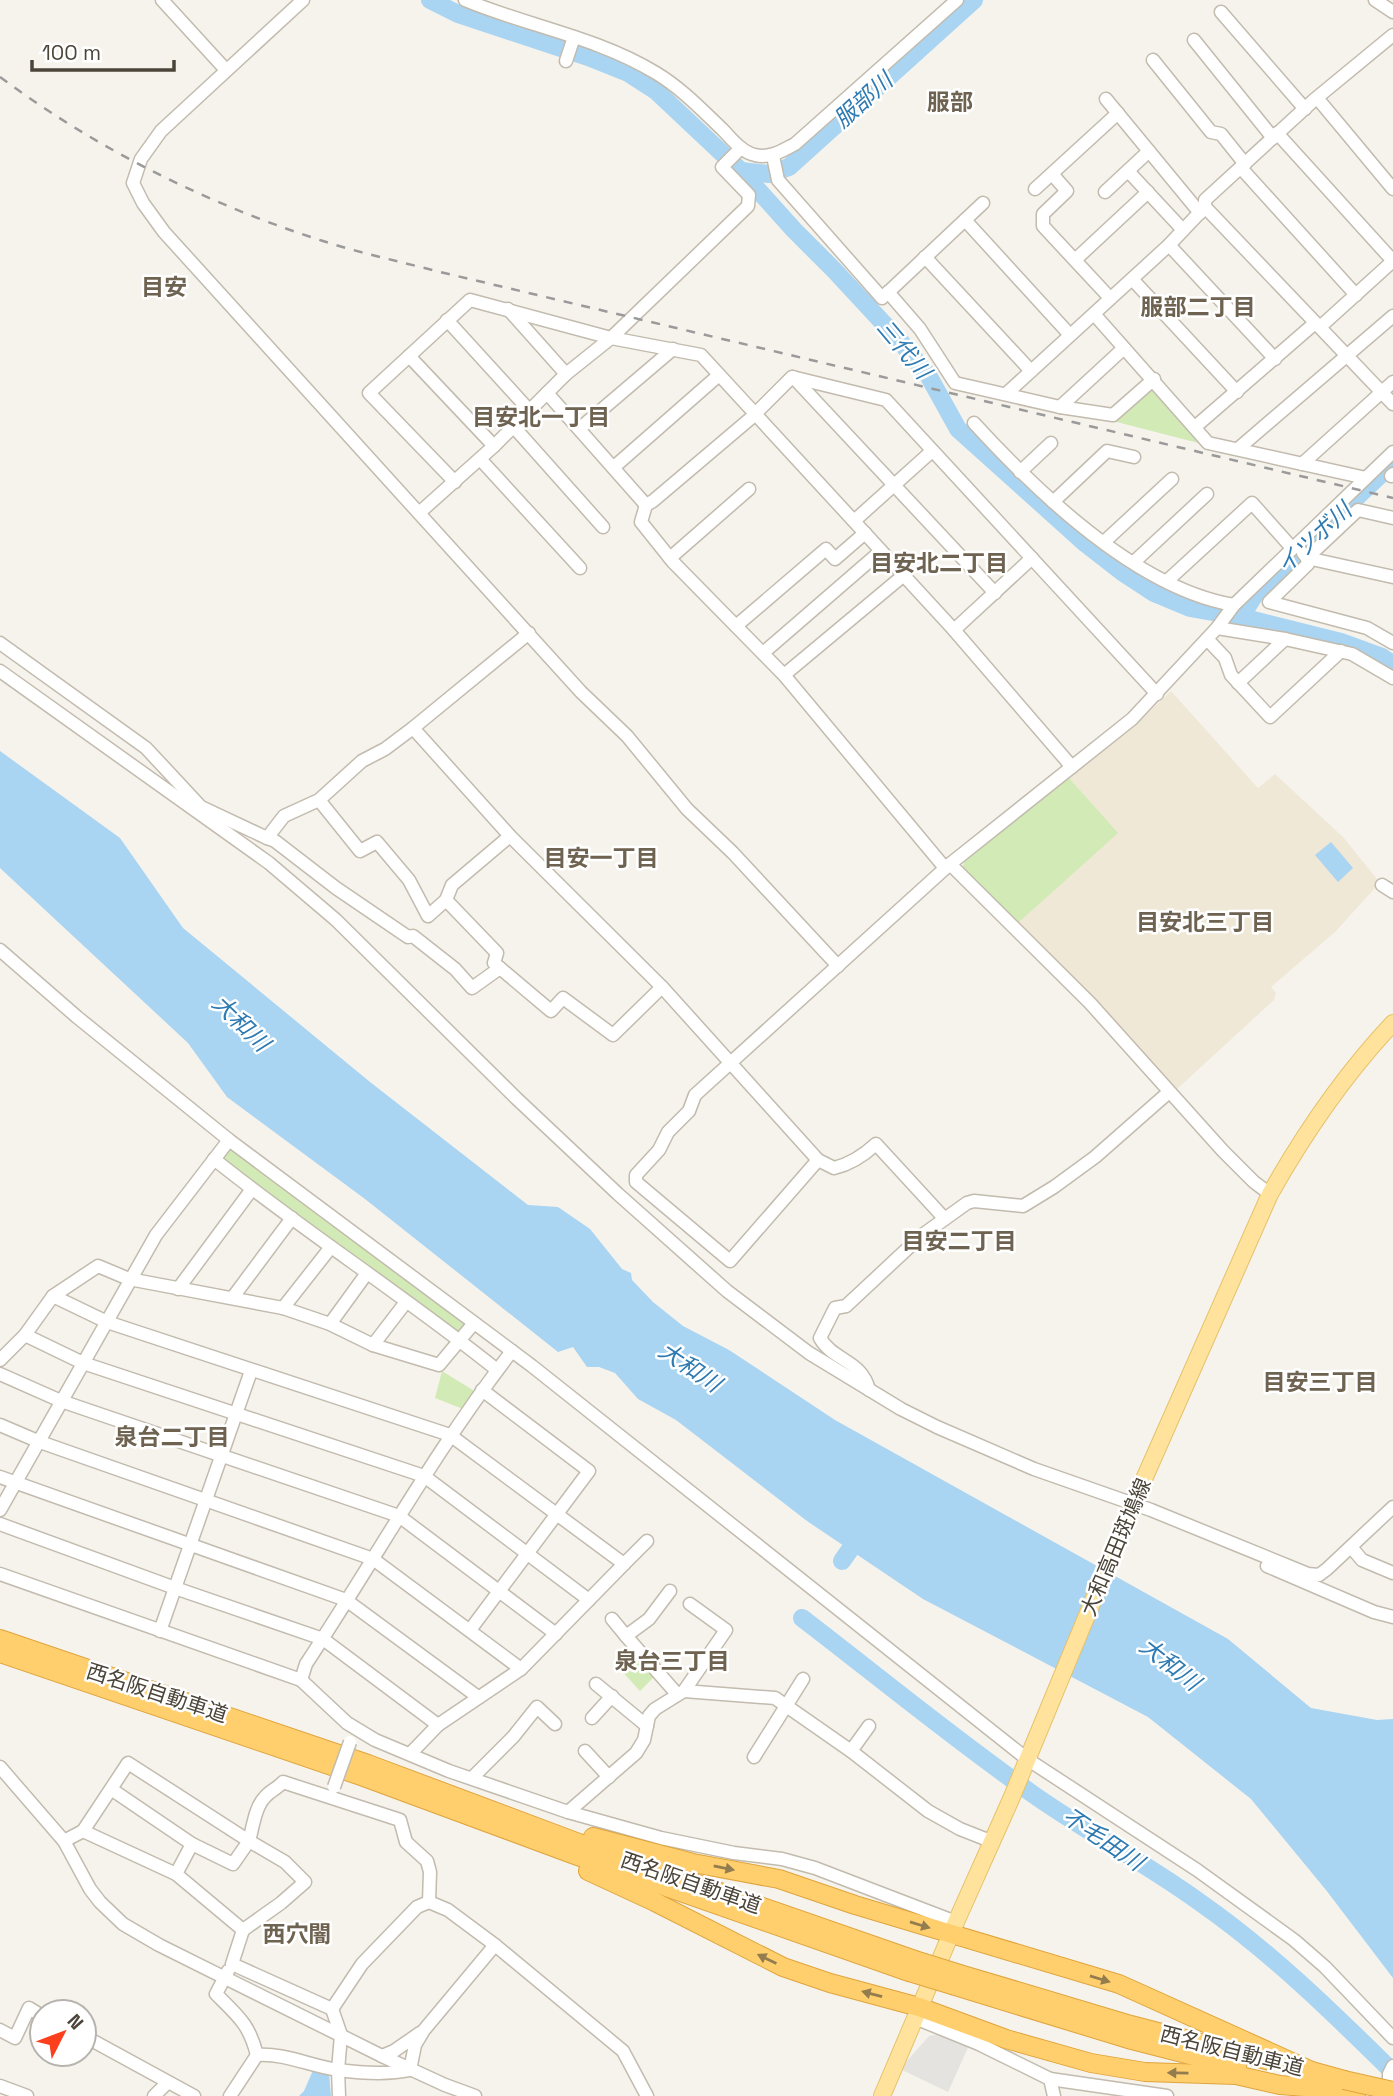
<svg xmlns="http://www.w3.org/2000/svg" width="1393" height="2096" viewBox="0 0 1393 2096" font-family="'Space Grotesk','Noto Sans JP',sans-serif">
<rect width="100%" height="100%" fill="#f6f3ec"/>
<polygon fill="#efe8d6" points="1171,691 1258,788 1275,774 1343,837 1377,879 1376,887 1335,932 1271,987 1276,993 1274,1000 1177,1089 1172,1089 1017,924 1117,833 1069,778 1129,731"/>
<g fill="#d2eab5">
<polygon points="1154,385 1206,445 1113,421"/>
<polygon points="1069,778 1118,833 1017,924 962,868 965,860"/>
<polygon points="229,1150 233,1150 465,1322 466,1326 460,1335 221,1160"/>
<polygon points="442,1371 476,1392 463,1409 435,1398"/>
<polygon points="634,1652 655,1676 640,1691 618,1667"/>
</g>
<polygon fill="#e5e3e0" points="944,2033 970,2043 948,2092 900,2069 929,2036"/>
<g fill="#a9d4f2">
<polygon points="0,751 120,838 183,928 370,1082 528,1205 558,1207 590,1229 622,1269 631,1273 632,1280 653,1302 683,1326 729,1350 835,1420 1228,1639 1311,1708 1377,1720 1393,1719 1393,1978 1326,1890 1251,1799 1148,1717 923,1599 807,1521 676,1420 638,1399 615,1373 599,1367 587,1367 573,1347 558,1352 365,1199 227,1097 188,1043 0,868"/>
<polygon points="1331,842 1353,868 1338,882 1315,855"/>
<polygon points="314,2068 329,2073 331,2096 299,2096 304,2091"/>
</g>
<g fill="none" stroke-linecap="round" stroke-linejoin="round">
<g stroke="#a9d4f2" stroke-width="18">
<polyline points="430,0 458,14 588,57 628,73 656,91 741,171 794,230 834,270 899,340 928,375 958,429 1086,544 1122,572 1154,593 1190,608 1241,617 1341,642 1382,657 1393,665"/>
<polyline points="741,171 769,174 789,167 974,0"/>
<polyline points="1241,617 1257,591 1393,463"/>
<polyline points="842,1561 863,1531"/>
<path d="M802,1618C879,1677 954,1739 1034,1795C1087,1832 1145,1863 1198,1901C1270,1951 1331,2011 1393,2072"/>
</g>
<defs>
<g id="minor">
<polyline points="162,0 226,70"/>
<polyline points="303,0 161,131 141,159 133,183 143,203 164,232 581,692 627,736 687,809 733,853 838,966"/>
<path d="M465,0C527,26 597,37 656,73C681,88 701,109 722,129C731,138 741,152 755,155C770,159 783,150 795,144L957,0"/>
<polyline points="1375,0 1393,12"/>
<polyline points="1221,12 1305,109"/>
<polyline points="1194,40 1273,138"/>
<polyline points="1153,60 1211,132 1221,134 1245,164"/>
<polyline points="566,61 574,37"/>
<polyline points="1106,99 1200,213"/>
<polyline points="1318,99 1393,189"/>
<polyline points="1277,133 1393,261"/>
<polyline points="773,156 778,180 882,298 983,203"/>
<polyline points="1241,168 1356,295"/>
<polyline points="1128,171 1183,230"/>
<polyline points="1052,174 1067,191 1043,214 1043,226 1110,298"/>
<polyline points="1035,189 1118,113"/>
<polyline points="1105,192 1149,151"/>
<polyline points="1205,207 1393,404"/>
<polyline points="965,220 1070,335"/>
<polyline points="1169,245 1275,359"/>
<polyline points="925,257 1031,371"/>
<polyline points="1075,260 1148,192"/>
<polyline points="1132,279 1237,392"/>
<polyline points="888,292 920,329 955,383 1060,407 1113,415 1154,379"/>
<polyline points="508,309 566,374"/>
<polyline points="1094,314 1208,443 1366,478"/>
<polyline points="447,320 529,410"/>
<polyline points="1320,327 1393,261"/>
<polyline points="409,356 494,446"/>
<polyline points="793,377 995,593"/>
<polyline points="547,393 646,505"/>
<polyline points="1006,394 1169,245 1205,207 1205,200 1314,100 1393,35"/>
<polyline points="1060,407 1124,348"/>
<path d="M974,423C1038,493 1138,589 1234,605"/>
<polyline points="513,426 603,527"/>
<polyline points="1195,427 1315,323"/>
<polyline points="579,429 673,349"/>
<polyline points="1239,448 1393,316"/>
<polyline points="480,459 580,568"/>
<polyline points="1302,464 1393,382"/>
<polyline points="614,467 719,375"/>
<polyline points="1020,472 1051,443"/>
<polyline points="1391,476 1393,474"/>
<polyline points="455,482 369,393 470,300 611,338 701,355 954,630 1072,767"/>
<polyline points="1053,502 1107,451 1134,457"/>
<polyline points="419,513 494,446 566,374 611,338 748,206 749,195 722,167 741,148"/>
<polyline points="1393,518 1358,510 1307,558 1308,564 1269,602 1367,628 1393,643"/>
<polyline points="854,521 932,451"/>
<polyline points="1104,542 1172,479"/>
<polyline points="1303,553 1307,558 1393,577"/>
<polyline points="670,558 749,489"/>
<polyline points="1134,562 1207,494"/>
<polyline points="1167,581 1252,503 1292,548"/>
<polyline points="736,626 826,549 835,559 865,533"/>
<polyline points="1217,628 1285,639 1352,654 1393,678"/>
<polyline points="954,630 1032,558"/>
<polyline points="1207,639 1225,658 1231,675 1270,717 1341,651"/>
<polyline points="0,643 146,748 201,807 267,838 284,816 319,800 362,761 385,749 413,728 529,633"/>
<polyline points="763,653 881,551"/>
<polyline points="0,671 269,863 336,920 516,1098 618,1194 727,1291 809,1353 901,1409 937,1427 1034,1469 1151,1510 1308,1574 1319,1575 1327,1569 1393,1507"/>
<polyline points="784,675 904,575"/>
<polyline points="1238,683 1285,639"/>
<path d="M413,728L510,836L662,987L818,1160L834,1168C851,1164 863,1156 876,1144L944,1218"/>
<polyline points="319,800 360,851 377,842 409,880 428,916 446,900 452,885 510,836"/>
<polyline points="267,838 275,841 336,888 408,937 413,936 455,969 472,988 500,968"/>
<polyline points="950,864 1090,1003 1223,1151 1254,1182 1270,1194"/>
<polyline points="945,868 784,675 673,562 641,522 646,505 653,501 751,418 792,377 886,400 1157,694"/>
<polyline points="1382,885 1393,892"/>
<polyline points="446,900 497,953 494,963 551,1011 563,998 613,1035 662,987"/>
<polyline points="0,950 77,1017 229,1140 532,1366 1027,1759 1197,1870 1294,1940 1325,1967 1393,2038"/>
<path d="M214,1159C306,1233 405,1296 497,1370"/>
<polyline points="818,1160 730,1261 636,1182 636,1175 659,1150 668,1132 689,1111 695,1095 950,864 1132,719 1217,628 1234,605 1393,452"/>
<polyline points="178,1289 252,1189"/>
<polyline points="53,1296 107,1322 450,1435 624,1564 521,1669 438,1725 411,1753"/>
<polyline points="233,1297 292,1218"/>
<polyline points="283,1308 331,1247"/>
<polyline points="330,1324 367,1273"/>
<polyline points="25,1335 83,1363 424,1476 589,1600"/>
<polyline points="373,1345 406,1302"/>
<polyline points="0,1360 25,1335 53,1296 98,1266 129,1279 283,1308 330,1324 373,1345 439,1365 474,1323"/>
<polyline points="0,1374 61,1401 399,1516 556,1634"/>
<path d="M869,1390C862,1360 833,1361 820,1338L835,1308L846,1306L921,1236L967,1203L974,1201L1023,1206L1054,1187L1095,1157L1169,1092"/>
<polyline points="0,1425 40,1442 373,1559 521,1669"/>
<polyline points="0,1477 346,1600 478,1697"/>
<polyline points="0,1510 156,1235 229,1140"/>
<polyline points="0,1524 175,1588 323,1639 438,1725"/>
<polyline points="1351,1547 1362,1560 1393,1573"/>
<polyline points="624,1564 647,1541"/>
<polyline points="1267,1566 1374,1612 1393,1617"/>
<polyline points="0,1574 301,1680 347,1723 375,1740 449,1771 568,1812 661,1838 734,1853 782,1859 815,1868 956,1922"/>
<polyline points="670,1591 649,1619 626,1636 677,1694"/>
<polyline points="612,1619 626,1636"/>
<polyline points="470,1630 589,1471 482,1390"/>
<polyline points="160,1631 251,1371"/>
<path d="M301,1680L306,1664C375,1560 435,1450 512,1351"/>
<polyline points="596,1684 647,1726"/>
<polyline points="684,1691 775,1698 851,1751 928,1811 960,1829 993,1842"/>
<polyline points="592,1718 612,1696"/>
<polyline points="585,1751 609,1777"/>
<polyline points="851,1751 869,1726"/>
<polyline points="754,1757 803,1679"/>
<polyline points="0,1767 64,1841 90,1889 100,1902 123,1924 159,1945 382,2056 445,2085 475,2096"/>
<polyline points="472,1778 513,1737 537,1707 555,1724"/>
<polyline points="568,1812 636,1753 644,1740 649,1716 655,1709 684,1691 726,1630 690,1604"/>
<polyline points="83,1831 176,1874 243,1930 232,1964 332,2009 341,2035 338,2070 339,2096"/>
<polyline points="64,1841 83,1831 128,1763 249,1841 233,1864 192,1844 111,1789"/>
<polyline points="176,1874 192,1844"/>
<path d="M243,1930L281,1903L305,1882L285,1862L249,1841C253,1827 255,1807 265,1797C270,1791 278,1788 283,1782L400,1820L406,1842L427,1861L430,1872L429,1902"/>
<path d="M228,1971L216,1994C239,2017 249,2024 257,2055L230,2096"/>
<polyline points="332,2009 362,1964 417,1907 429,1902 448,1910 495,1945 623,2051 647,2096"/>
<polyline points="915,2018 979,2044 1050,2079 1054,2096"/>
<polyline points="0,2030 15,2038 29,2008 42,2016"/>
<polyline points="84,2036 194,2096"/>
<path d="M257,2055C285,2053 310,2066 338,2070C361,2073 387,2075 410,2070L415,2045L424,2030L495,1945"/>
<polyline points="382,2056 394,2051 420,2033"/>
<polyline points="1050,2079 1167,2096"/>
<polyline points="0,2086 27,2096"/>
<polyline points="154,2096 167,2083"/>
<polyline points="1389,2096 1389,2074 1393,2066"/>
</g>
<path id="major" d="M882,2096L956,1922L1011,1799L1133,1504L1270,1194C1305,1132 1344,1075 1393,1023"/>
<g id="highway">
<polyline points="0,1639 368,1764 579,1843 915,1960"/>
<polyline points="0,1653 364,1777 575,1855 909,1972"/>
<polyline points="593,1837 693,1863 779,1879 855,1905 1119,1984 1314,2072"/>
<polyline points="588,1871 655,1902 783,1967 830,1983 919,2007 1006,2039 1091,2063 1145,2072 1236,2075 1280,2085 1318,2088"/>
<polyline points="960,1974 1131,2025 1270,2061"/>
<polyline points="955,1986 1128,2039 1237,2067"/>
<polyline points="1304,2069 1344,2080"/>
<polyline points="1308,2085 1356,2096"/>
</g>
</defs>
<use href="#minor" stroke="#c2bbae" stroke-width="15"/>
<use href="#major" stroke="#e6c16a" stroke-width="18"/>
<use href="#highway" stroke="#e0a43c" stroke-width="20"/>
<use href="#minor" stroke="#fff" stroke-width="12"/>
<use href="#major" stroke="#ffe39c" stroke-width="16"/>
<use href="#highway" stroke="#ffcf6e" stroke-width="18"/>
<path stroke="#9a9a9a" stroke-width="2.5" stroke-dasharray="9 9" stroke-linecap="butt" d="M0,77C97,149 207,204 323,241C360,253 398,261 436,271L1393,498"/>
<defs>
<polyline id="minor-bridge" points="334,1787 350,1742"/>
<g id="highway-bridge">
<polyline points="915,1960 960,1974"/>
<polyline points="909,1972 955,1986"/>
<polyline points="1344,2080 1393,2091"/>
</g>
</defs>
<use href="#minor-bridge" stroke="#c2bbae" stroke-width="15" stroke-linecap="butt"/>
<use href="#highway-bridge" stroke="#e0a43c" stroke-width="20" stroke-linecap="butt"/>
<use href="#minor-bridge" stroke="#fff" stroke-width="12"/>
<use href="#highway-bridge" stroke="#ffcf6e" stroke-width="18"/>
</g>
<defs><path id="oneway-solid" d="M-6-.8H1V-3.2L6.5 0L1 3.2V.8H-6Z" transform="scale(1.75)"/></defs>
<g fill="#937c4e">
<use href="#oneway-solid" transform="translate(724 1868) rotate(11)"/>
<use href="#oneway-solid" transform="translate(920 1925) rotate(17)"/>
<use href="#oneway-solid" transform="translate(767 1959) rotate(-154)"/>
<use href="#oneway-solid" transform="translate(1100 1979) rotate(17)"/>
<use href="#oneway-solid" transform="translate(872 1994) rotate(-165)"/>
<use href="#oneway-solid" transform="translate(1178 2073) rotate(-179)"/>
</g>
<g text-anchor="middle" stroke-width="5" stroke-linejoin="round" paint-order="stroke">
<g font-size="21" fill="#4b4439" stroke="#fff">
<text transform="translate(1116 1547) rotate(-67)" y="7">大和高田斑鳩線</text>
<text transform="translate(157 1693) rotate(18)" y="7">西名阪自動車道</text>
<text transform="translate(691 1883) rotate(19)" y="7">西名阪自動車道</text>
<text transform="translate(1232 2051) rotate(14)" y="7">西名阪自動車道</text>
</g>
<g font-size="23" font-style="italic" fill="#2e7ab2" stroke="#fff">
<text transform="translate(863 100) rotate(-42)" y="8">服部川</text>
<text transform="translate(904 349) rotate(50)" y="8">三代川</text>
<text transform="translate(1314 538) rotate(-43)" y="8">イツボ川</text>
<text transform="translate(241 1023) rotate(44)" y="8">大和川</text>
<text transform="translate(690 1367) rotate(34)" y="8">大和川</text>
<text transform="translate(1170 1664) rotate(38)" y="8">大和川</text>
<text transform="translate(1103 1839) rotate(34)" y="8">不毛田川</text>
</g>
<g font-size="23" font-weight="bold" fill="#6e6250" stroke="#fff">
<text x="950" y="110">服部</text>
<text x="164" y="295">目安</text>
<text x="1198" y="315">服部二丁目</text>
<text x="541" y="425">目安北一丁目</text>
<text x="939" y="571">目安北二丁目</text>
<text x="601" y="866">目安一丁目</text>
<text x="1205" y="930">目安北三丁目</text>
<text x="959" y="1249">目安二丁目</text>
<text x="1320" y="1390">目安三丁目</text>
<text x="172" y="1445">泉台二丁目</text>
<text x="672" y="1669">泉台三丁目</text>
<text x="297" y="1942">西穴闇</text>
</g>
</g>
<g transform="translate(63 2033) rotate(48)"><circle r="33" fill="#ffffff" stroke="#b7b4b0" stroke-width="2"/>
<path d="M0-5L12 26L0 18L-12 26Z" fill="#fc3f1d"/>
<text y="-10" font-size="19" font-weight="bold" text-anchor="middle" fill="#4b4439">N</text>
</g>
<path d="M32 60v10h142v-10" fill="none" stroke="#4b4439" stroke-width="3.5"/>
<text x="42" y="60" font-size="21" fill="#4b4439" stroke="#ffffff" stroke-width="5" paint-order="stroke">100 m</text>
</svg>
